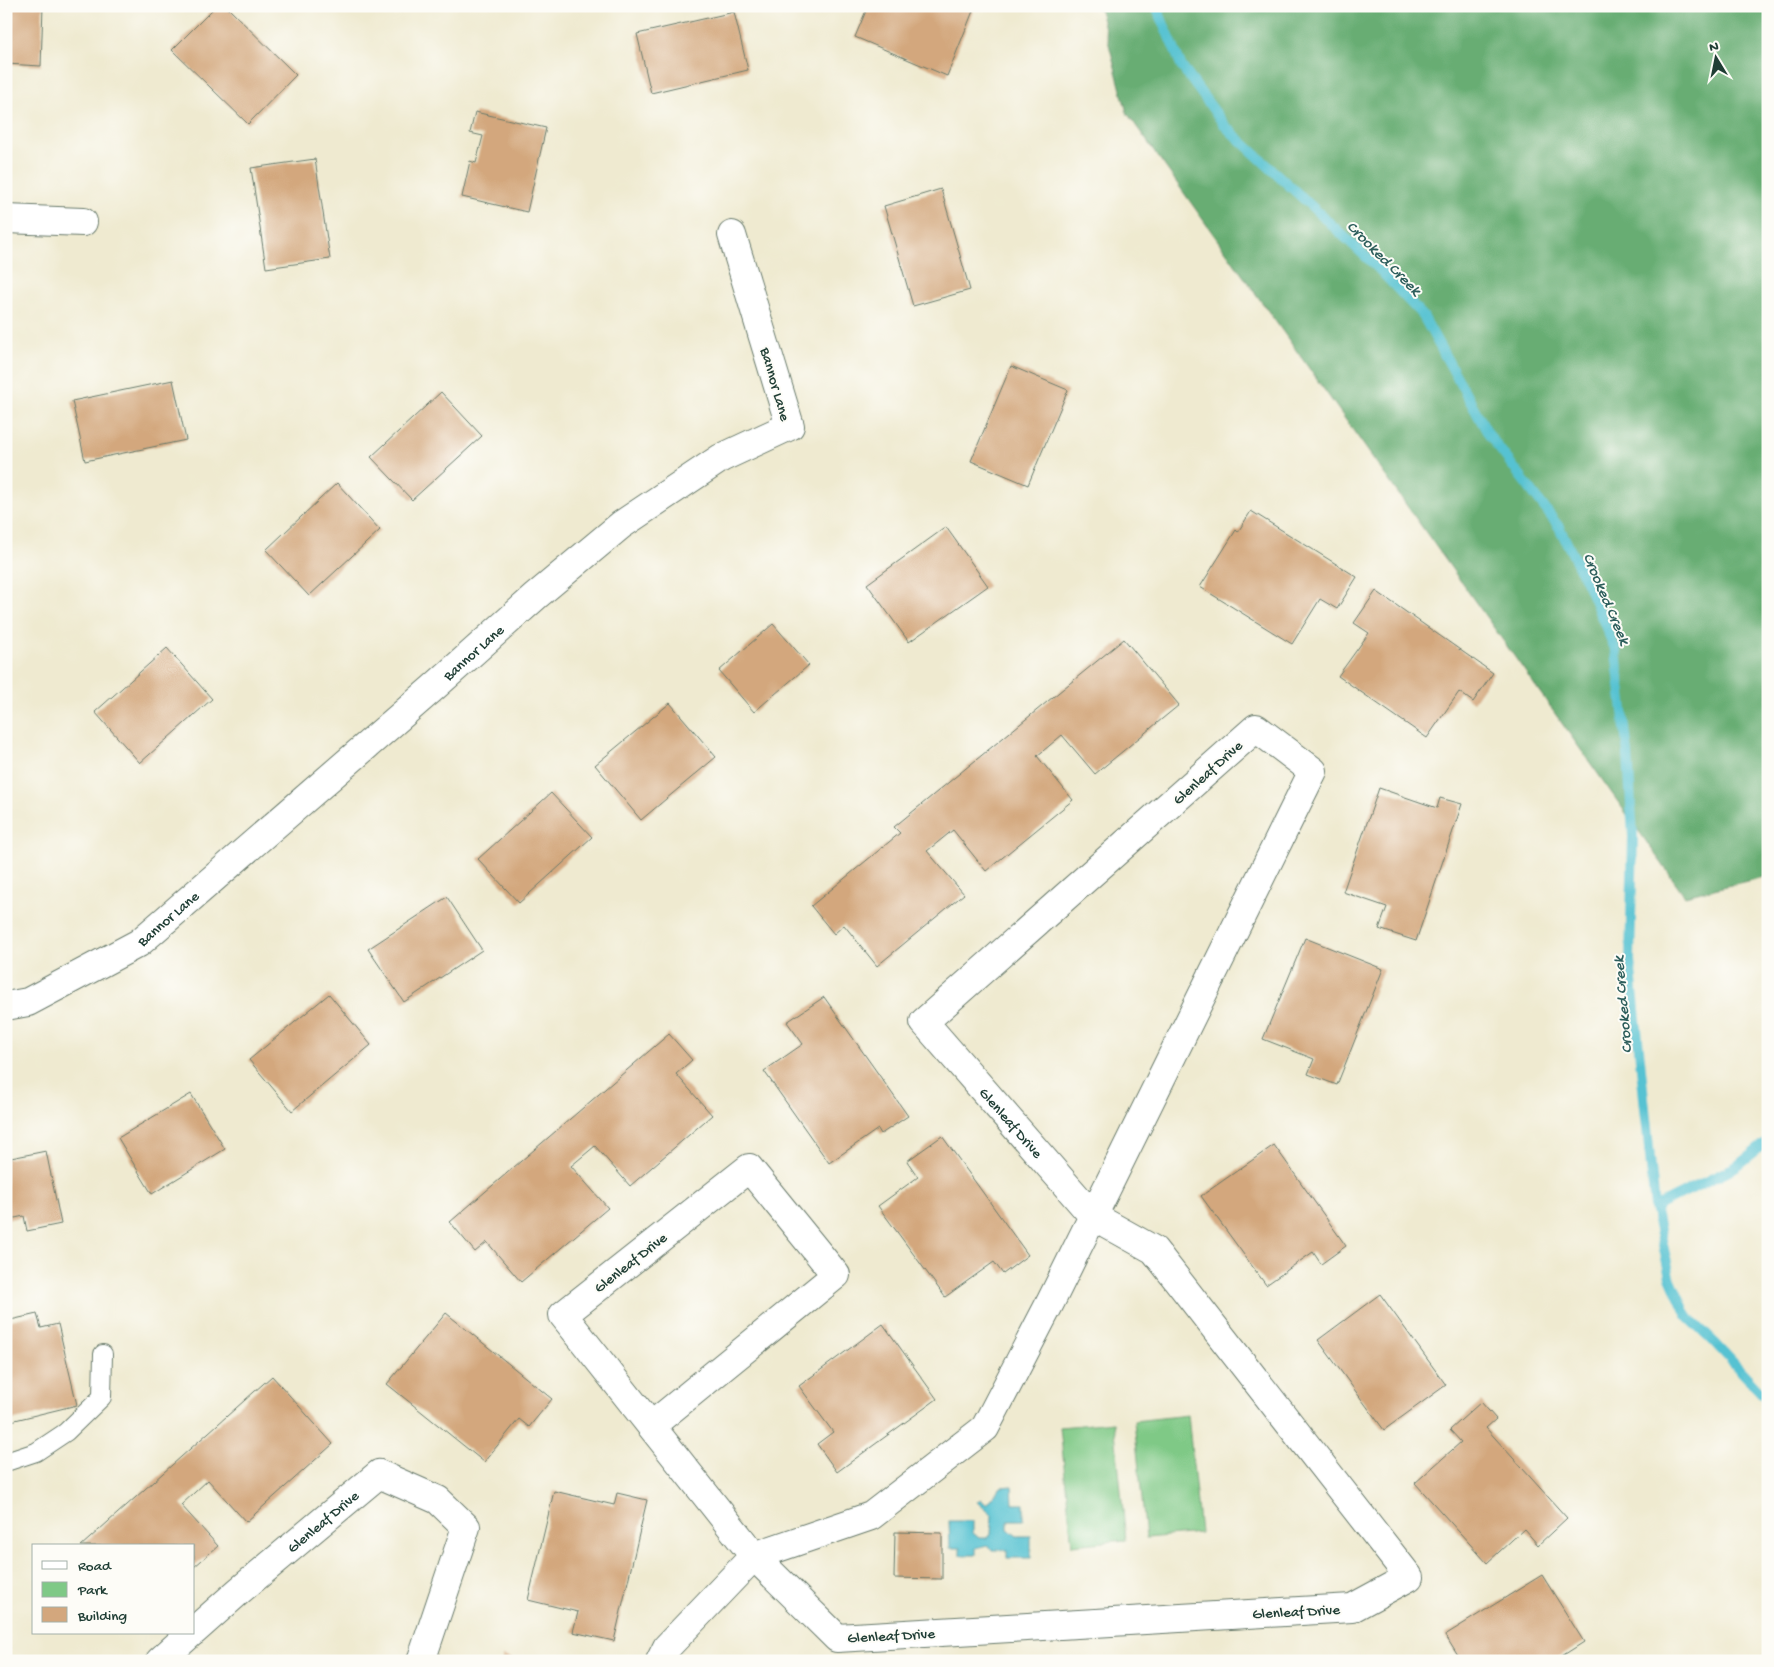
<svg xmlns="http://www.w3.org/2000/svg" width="1774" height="1667" viewBox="0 0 1774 1667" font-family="'Gochi Hand',sans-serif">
<rect width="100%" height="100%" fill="#fdfcf7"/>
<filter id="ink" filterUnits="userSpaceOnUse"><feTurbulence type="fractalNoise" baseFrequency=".02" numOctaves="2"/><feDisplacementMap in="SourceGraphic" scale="10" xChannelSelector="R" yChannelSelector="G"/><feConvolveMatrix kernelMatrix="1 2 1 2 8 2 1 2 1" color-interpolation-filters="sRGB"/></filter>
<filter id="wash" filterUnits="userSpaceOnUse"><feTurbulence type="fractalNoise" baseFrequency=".0096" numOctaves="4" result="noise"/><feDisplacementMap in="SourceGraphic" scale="20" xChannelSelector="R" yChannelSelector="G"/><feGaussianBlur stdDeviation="1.12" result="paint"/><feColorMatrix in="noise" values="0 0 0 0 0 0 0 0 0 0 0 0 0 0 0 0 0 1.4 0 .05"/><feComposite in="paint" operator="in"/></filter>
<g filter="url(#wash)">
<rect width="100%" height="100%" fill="#efead0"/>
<g fill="#7fc986" stroke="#4f835d">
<polygon points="1188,1415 1200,1533 1146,1538 1134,1421"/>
<polygon points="1114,1422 1126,1540 1072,1545 1060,1427"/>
</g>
<polygon fill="#67ad73" stroke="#437554" points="1099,6 1768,6 1768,876 1685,896 1127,113"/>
<polygon fill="#57c2d2" stroke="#3b8083" points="1012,1486 1013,1504 1024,1504 1024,1520 1008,1520 1008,1529 1017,1536 1031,1536 1031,1558 1007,1558 1007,1550 992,1550 988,1545 976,1548 976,1555 960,1555 960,1548 950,1548 949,1521 973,1521 973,1533 979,1538 986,1538 991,1535 992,1515 977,1502 980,1499 986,1504 1001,1487"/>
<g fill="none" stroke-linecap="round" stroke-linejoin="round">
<g stroke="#57c2d2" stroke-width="10">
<polyline points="1156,6 1182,67 1226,127 1377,267 1423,316 1489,435 1559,527 1588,585 1616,651 1628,754 1633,837 1630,960 1655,1207 1670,1277 1687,1316 1715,1343 1768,1400"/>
<polyline points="1655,1207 1737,1166 1768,1141"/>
</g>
</g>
<g id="blocks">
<g fill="#d3a77d">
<polygon points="6,6 43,6 41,66 6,64"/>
<polygon points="216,6 226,6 296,75 248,124 172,50"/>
<polygon points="868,6 961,6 973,11 947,76 855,37"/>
<polygon points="734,12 748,70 651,93 637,34"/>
<polygon points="475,112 546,128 527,212 462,197 470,161 476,163 483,136 470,133"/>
<polygon points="315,159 330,259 266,268 251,168"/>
<polygon points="941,189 970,290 913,306 884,206"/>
<polygon points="1011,366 1068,390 1028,485 971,461"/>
<polygon points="6,380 10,381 7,397 6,396"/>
<polygon points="173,380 186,440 85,461 72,401"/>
<polygon points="441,392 482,436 412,500 371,457"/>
<polygon points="337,483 380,530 309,596 266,550"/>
<polygon points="1251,511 1357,577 1337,609 1320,599 1292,644 1200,587 1236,530 1238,532"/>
<polygon points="946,527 988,586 909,642 867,584"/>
<polygon points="1376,591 1493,673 1473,702 1459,692 1427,738 1338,676 1369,633 1354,623"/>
<polygon points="773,624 809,665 754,712 719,671"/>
<polygon points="1124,639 1179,705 1095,774 1062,735 1037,756 1073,800 986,871 953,830 927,851 964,894 877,966 844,925 834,934 811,906 900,833 894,827"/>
<polygon points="167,648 212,699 140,763 95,712"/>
<polygon points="670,703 716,757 641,820 595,765"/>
<polygon points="1379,788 1437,808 1440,798 1462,804 1416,941 1379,929 1387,907 1343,892"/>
<polygon points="551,793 592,837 519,903 478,859"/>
<polygon points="447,897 482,950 404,1002 368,949"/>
<polygon points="1305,938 1383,969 1337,1085 1308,1074 1314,1059 1263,1039"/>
<polygon points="329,994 371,1045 292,1111 249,1060"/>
<polygon points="824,997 908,1116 881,1134 878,1129 829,1163 764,1071 803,1044 787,1022"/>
<polygon points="669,1034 692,1060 676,1074 712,1115 630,1186 595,1146 571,1166 608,1208 521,1282 487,1242 475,1252 450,1222"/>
<polygon points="191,1094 225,1149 152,1194 118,1138"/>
<polygon points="942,1136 1028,1255 1003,1274 994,1262 945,1297 878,1206 918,1177 907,1161"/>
<polygon points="1274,1145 1346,1246 1321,1264 1313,1252 1266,1285 1201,1196"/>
<polygon points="46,1151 61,1224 27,1231 24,1216 6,1220 6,1159"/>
<polygon points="1380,1294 1446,1385 1384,1430 1318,1340"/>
<polygon points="446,1313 552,1399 529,1427 519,1419 484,1462 387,1384"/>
<polygon points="37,1314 41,1328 58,1324 77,1405 11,1421 6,1400 6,1321"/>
<polygon points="883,1324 937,1399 837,1472 817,1444 833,1432 799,1386"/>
<polygon points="272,1376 333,1444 246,1522 208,1480 181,1505 218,1546 194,1567 194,1546 81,1546"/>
<polygon points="1481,1402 1496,1419 1486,1428 1567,1518 1538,1545 1524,1529 1487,1563 1415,1483 1461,1442 1450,1430"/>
<polygon points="554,1491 614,1505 617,1493 647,1500 614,1641 573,1632 578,1612 528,1600"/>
<polygon points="895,1532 942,1533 942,1579 894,1578"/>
<polygon points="1542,1575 1584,1642 1554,1661 1461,1661 1445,1635"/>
<polygon points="503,1656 518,1660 518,1661 502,1661"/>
</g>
</g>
</g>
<g filter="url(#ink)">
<use href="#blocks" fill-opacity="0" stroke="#687a6b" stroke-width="1"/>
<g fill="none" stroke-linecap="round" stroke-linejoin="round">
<defs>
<polyline id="service" points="6,1462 36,1452 66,1432 102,1397 103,1354"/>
<g id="minor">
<polyline points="6,219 83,222"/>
<path id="s1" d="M6,1006L28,1002L139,943L433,688L536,596L621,525L721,458L790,426L732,235"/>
<path id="s2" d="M1093,1216L1154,1250L1409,1577L1352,1608L837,1638L754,1556L871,1516L985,1428L1051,1301L1313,771L1256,728L924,1022L1093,1216"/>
<polyline points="651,1426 836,1275 749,1168 563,1315 754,1556 667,1647 660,1661"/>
<path id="s3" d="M194,1631L239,1591L379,1474L438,1500L466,1527L421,1661"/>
<polyline points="160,1661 191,1633"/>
</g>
</defs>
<use href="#service" stroke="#687a6b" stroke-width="20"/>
<use href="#minor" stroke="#687a6b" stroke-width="30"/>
<use href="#service" stroke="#fff" stroke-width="18"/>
<use href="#minor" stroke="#fff" stroke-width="28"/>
</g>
</g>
<g text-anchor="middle" stroke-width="4" stroke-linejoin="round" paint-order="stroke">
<g font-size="15" fill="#1f3d34" stroke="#fdfcf7">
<text transform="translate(776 384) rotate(74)" y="5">Bannor Lane</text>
<text dy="5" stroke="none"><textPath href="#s1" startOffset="591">Bannor Lane</textPath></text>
<text transform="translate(1207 772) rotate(-42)" y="5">Glenleaf Drive</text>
<text dy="5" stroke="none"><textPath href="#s1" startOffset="186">Bannor Lane</textPath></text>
<text dy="5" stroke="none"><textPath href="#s2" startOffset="2832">Glenleaf Drive</textPath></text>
<text transform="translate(630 1262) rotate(-38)" y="5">Glenleaf Drive</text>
<text dy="5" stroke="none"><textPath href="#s3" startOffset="169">Glenleaf Drive</textPath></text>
<text transform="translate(1296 1611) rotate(-3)" y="5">Glenleaf Drive</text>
<text transform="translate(891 1635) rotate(-3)" y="5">Glenleaf Drive</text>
</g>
<g font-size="16" font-style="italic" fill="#2d5e5c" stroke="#fdfcf7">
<text transform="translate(1385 257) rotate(45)" y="6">Crooked Creek</text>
<text transform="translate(1608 598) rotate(67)" y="6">Crooked Creek</text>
<text transform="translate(1621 1005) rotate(-95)" y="6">Crooked Creek</text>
</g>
</g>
<rect width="1774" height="1667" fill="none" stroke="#fdfcf7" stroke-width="25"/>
<rect x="32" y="1544" width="162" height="90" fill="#fdfcf7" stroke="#a4b0a9"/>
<rect x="42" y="1561" width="25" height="8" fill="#ffffff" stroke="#a4b0a9"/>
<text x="78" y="1570" font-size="15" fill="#1f3d34">Road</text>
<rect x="42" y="1582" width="25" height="15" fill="#7fc986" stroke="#a4b0a9"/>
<text x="78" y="1594" font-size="15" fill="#1f3d34">Park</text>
<rect x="42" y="1607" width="25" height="15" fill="#d3a77d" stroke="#a4b0a9"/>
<text x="78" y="1620" font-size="15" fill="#1f3d34">Building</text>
<g transform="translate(1716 58) rotate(350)" stroke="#fdfcf7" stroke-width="4" paint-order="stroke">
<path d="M0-4L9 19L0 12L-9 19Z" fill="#1f3d34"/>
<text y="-8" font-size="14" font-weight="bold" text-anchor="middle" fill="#1f3d34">N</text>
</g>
</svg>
